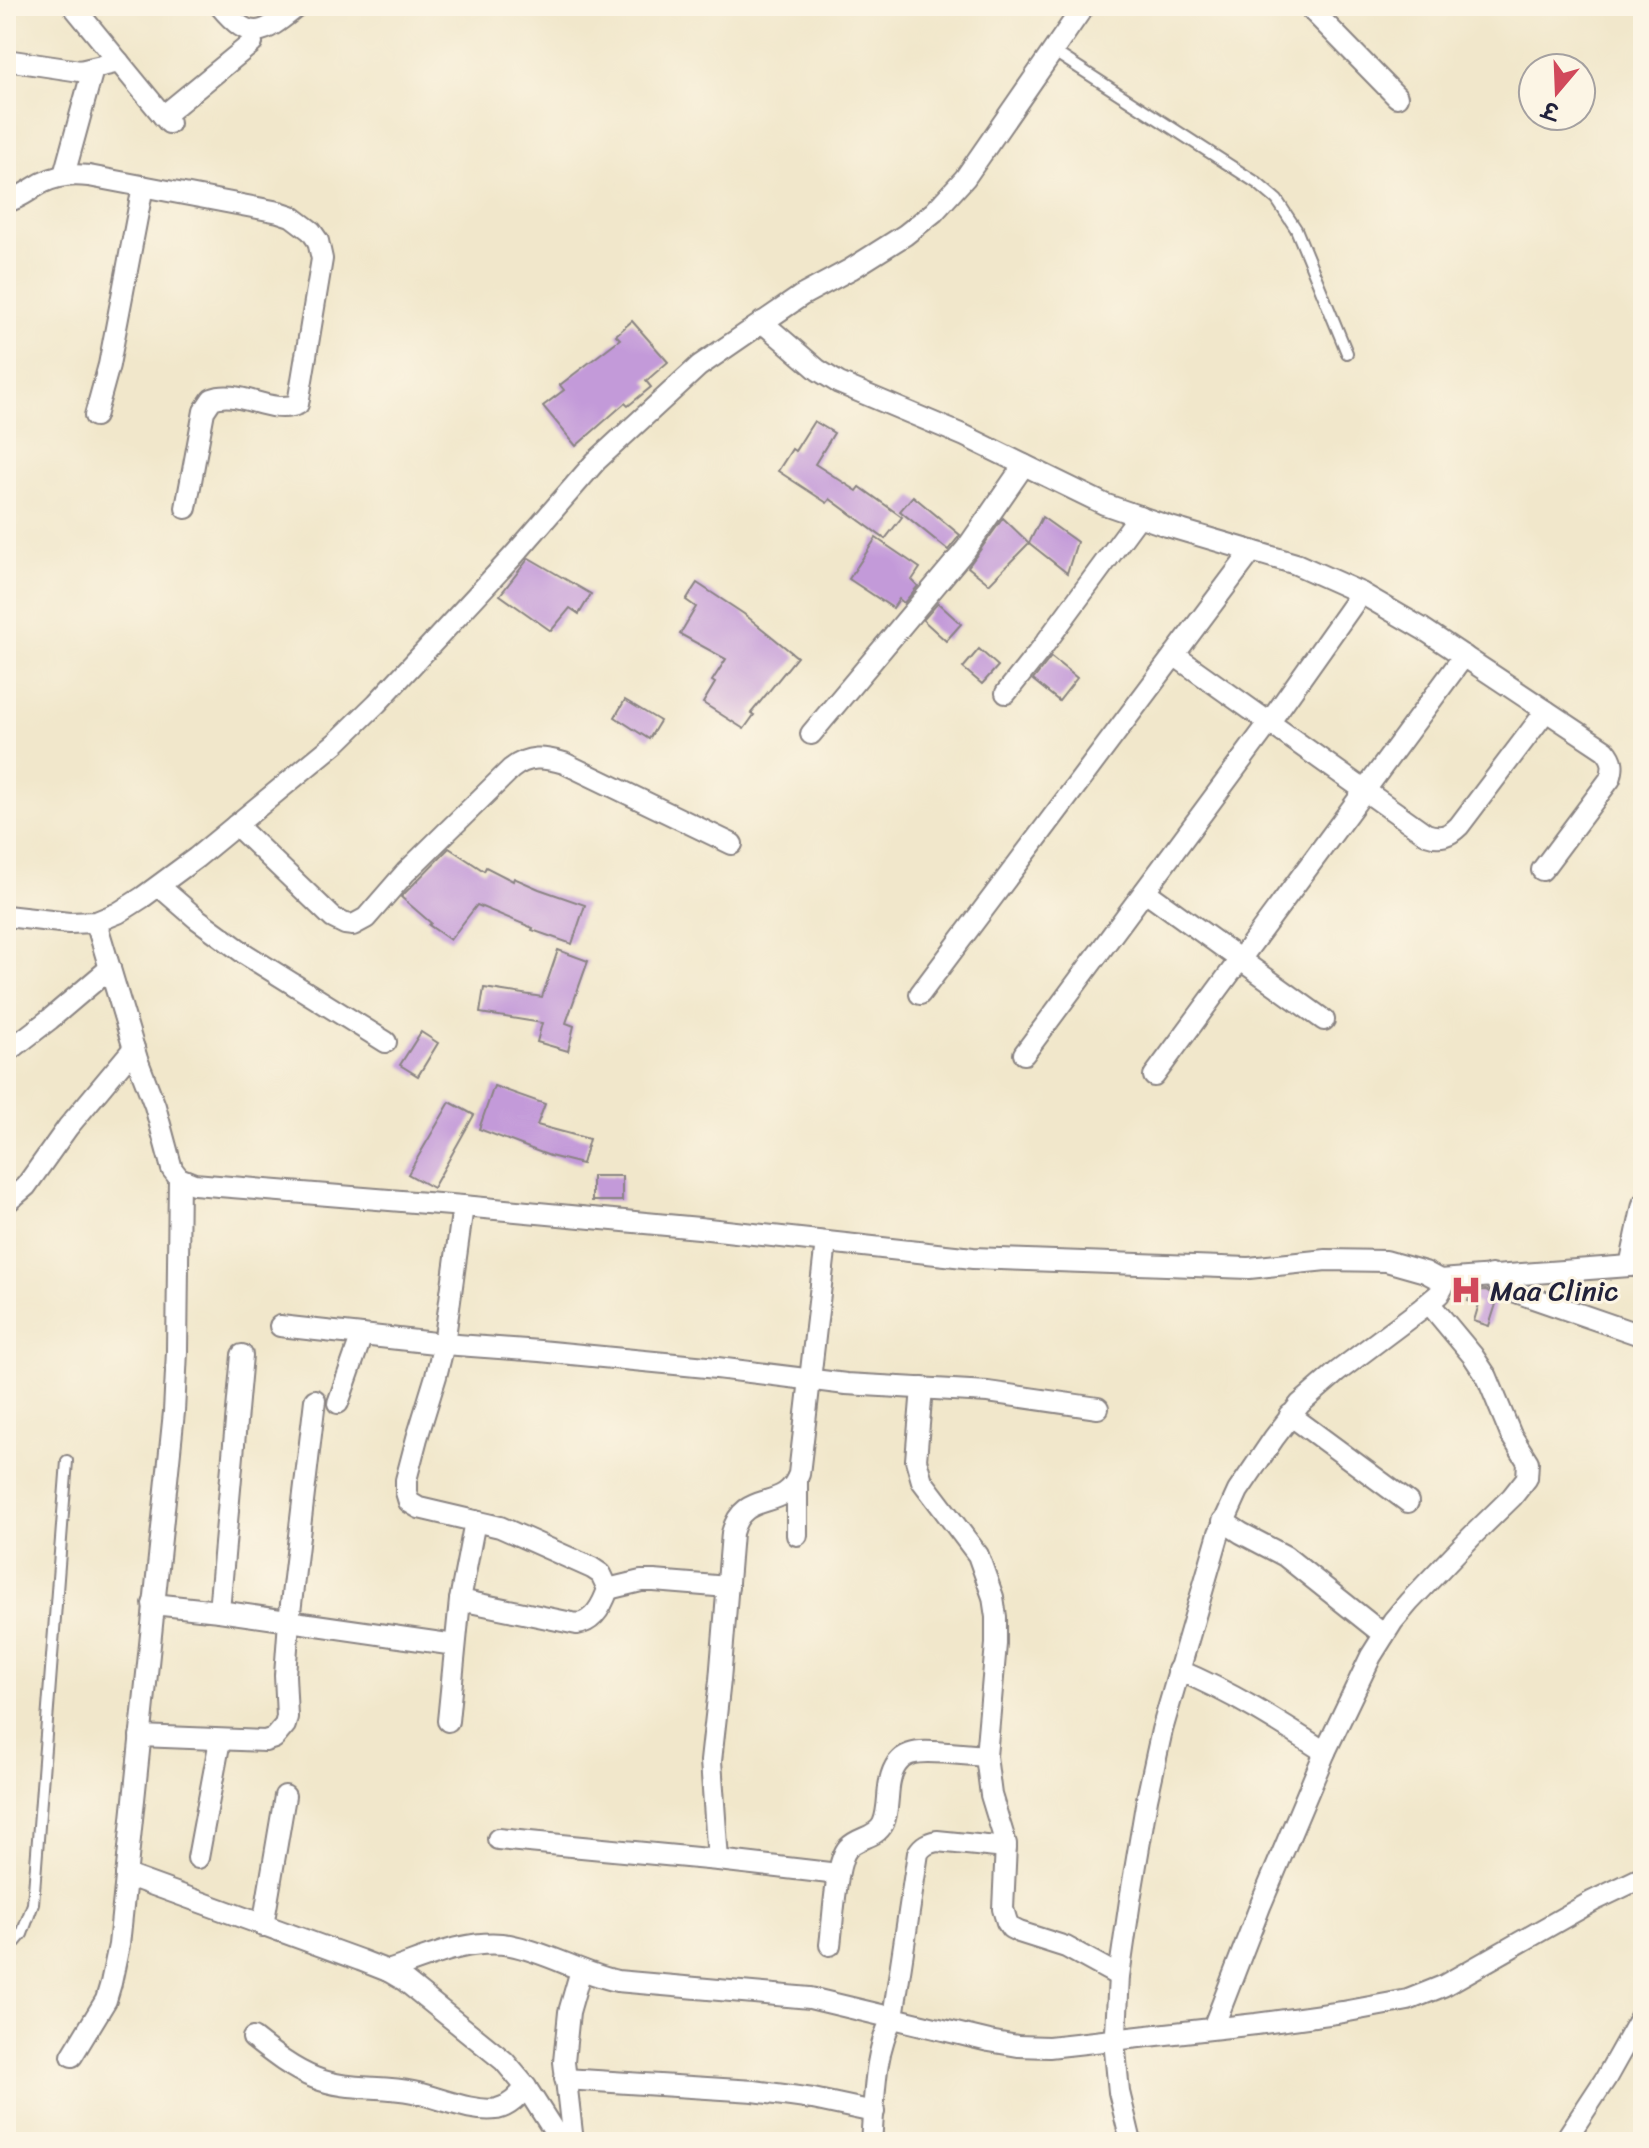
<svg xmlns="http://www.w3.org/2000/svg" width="1649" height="2148" viewBox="0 0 1649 2148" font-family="Sriracha,'Playpen Sans Deva',sans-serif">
<rect width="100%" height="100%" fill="#fcf5e5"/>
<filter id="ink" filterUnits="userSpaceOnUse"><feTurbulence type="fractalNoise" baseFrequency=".0125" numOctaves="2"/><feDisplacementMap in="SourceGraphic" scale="16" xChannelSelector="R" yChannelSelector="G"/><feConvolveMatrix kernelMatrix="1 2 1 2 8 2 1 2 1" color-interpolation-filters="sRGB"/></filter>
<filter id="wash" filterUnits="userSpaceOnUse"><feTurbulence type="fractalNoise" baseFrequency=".006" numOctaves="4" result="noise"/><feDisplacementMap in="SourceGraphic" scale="32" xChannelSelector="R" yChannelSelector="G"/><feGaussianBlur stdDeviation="1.8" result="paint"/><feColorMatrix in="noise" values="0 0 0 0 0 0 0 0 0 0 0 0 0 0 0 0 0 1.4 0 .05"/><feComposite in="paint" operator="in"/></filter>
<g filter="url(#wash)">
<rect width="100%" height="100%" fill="#f1e7cb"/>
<g id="blocks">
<g fill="#c39ad9">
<polygon points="632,321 668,362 646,381 651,387 628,406 625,403 576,446 543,406 564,390 560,385 620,339 616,335"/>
<polygon points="814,421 834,433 815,464 857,491 860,487 902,517 885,539 830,499 827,503 778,471 792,449 795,451"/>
<polygon points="913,496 960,535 948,550 900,511"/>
<polygon points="1042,517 1077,542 1067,573 1029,543"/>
<polygon points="1003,518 1029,543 989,584 968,567"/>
<polygon points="876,538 920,568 912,580 918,586 904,603 899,599 893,608 849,579"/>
<polygon points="529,558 591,594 579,614 570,608 551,631 500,595"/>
<polygon points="697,583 744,614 797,657 751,713 754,715 744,729 703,703 715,683 712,681 726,659 680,634 696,607 686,600"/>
<polygon points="938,603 961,624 946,641 923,620"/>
<polygon points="979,649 998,666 982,684 963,668"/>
<polygon points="1051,657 1077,678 1059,701 1033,680"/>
<polygon points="625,700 660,721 649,739 615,717"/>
<polygon points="449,848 484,871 486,867 513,881 514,878 539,889 585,905 572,944 532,930 533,928 477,905 450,940 429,925 431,923 401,897"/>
<polygon points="558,950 588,961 566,1023 574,1026 568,1051 537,1042 542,1023 480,1013 484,988 542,997"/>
<polygon points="421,1032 438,1043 418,1076 400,1065"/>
<polygon points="494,1086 545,1104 537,1125 589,1139 582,1164 550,1156 479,1129"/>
<polygon points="450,1102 474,1115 433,1188 408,1174"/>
<rect x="592" y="1176" width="30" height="25"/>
<polygon points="1486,1290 1498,1298 1489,1326 1474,1321 1479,1304 1468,1301 1471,1291"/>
</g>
</g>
</g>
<g filter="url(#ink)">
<use href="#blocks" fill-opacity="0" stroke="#8a8483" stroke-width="2"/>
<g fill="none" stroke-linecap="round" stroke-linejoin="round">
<defs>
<g id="service">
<polyline points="1053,51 1257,183 1277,200 1296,229 1347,353"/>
<polyline points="6,1953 22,1934 33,1904 67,1461"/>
</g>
<g id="minor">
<polyline points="73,6 169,123"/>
<path d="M220,6C252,45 264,33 298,6"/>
<polyline points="1308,6 1397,97"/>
<polyline points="6,60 80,71 119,62"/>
<polyline points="163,116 252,43"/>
<polyline points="64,175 93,69"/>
<path d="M6,202C21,198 29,190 42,183C57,175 73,174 89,176L279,212L291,216L311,231L318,241L322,259L298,404C270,416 239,388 212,399L204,411L186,508"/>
<path d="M762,322L818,370L839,383L965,436L1104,504L1167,526L1296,564L1361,593L1423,629L1605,750C1614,760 1614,767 1610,779L1542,870"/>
<polyline points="95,416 109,365 143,186"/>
<path d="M1174,655L1426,834C1440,839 1449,836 1459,826L1546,711"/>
<polyline points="1006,693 1041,649 1139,516"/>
<polyline points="811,734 966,549 1024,465"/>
<path d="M236,825L333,918L345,924L353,925L366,918L406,872L511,769C528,755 544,757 564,763L732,844"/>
<polyline points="159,886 196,918 245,954 386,1042"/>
<polyline points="1145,891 1324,1020"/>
<polyline points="6,916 69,923 96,922 118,913 143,897 196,858 337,742 377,703 515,554 596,461 699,366 801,296 851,269 905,235 934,212 965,178 1084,6"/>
<polyline points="96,922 137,1059 155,1106 172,1169 179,1178 194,1184 463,1206 699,1228 973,1258 1249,1268 1326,1260 1386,1261 1425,1272 1440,1280 1443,1287 1439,1294 1421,1309 1337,1372 1300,1404 1274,1438 1238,1491 1219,1533 1162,1730 1147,1799 1131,1894 1119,1976 1115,2051 1119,2092 1131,2142"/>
<polyline points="920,994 1252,551"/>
<polyline points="6,1053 50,1019 110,968"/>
<polyline points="1024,1054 1269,723 1361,593"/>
<polyline points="1154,1076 1464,656"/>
<polyline points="6,1203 26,1186 68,1127 134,1048"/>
<polyline points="1630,1266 1643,1204"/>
<polyline points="1491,1275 1498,1283 1510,1290 1643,1336"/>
<polyline points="1440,1280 1643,1265"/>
<polyline points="280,1326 444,1344 540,1351 717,1368 846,1384 988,1392 1098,1408"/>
<polyline points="922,1388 916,1460 922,1481 978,1555 993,1597 996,1617 996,1644 986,1756 991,1795 1006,1844 1003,1909 1007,1922 1011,1928 1019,1932 1066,1947 1119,1976"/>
<polyline points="338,1403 362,1335"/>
<polyline points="1290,1415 1408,1502"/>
<polyline points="797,1479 797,1535"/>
<polyline points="1223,1521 1241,1533 1285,1556 1384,1635"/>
<polyline points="608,1589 641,1581 654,1581 728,1587"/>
<path d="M460,1600L577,1624C594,1622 603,1604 608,1589L601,1574L592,1568L500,1527L419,1508L409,1502L406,1492V1480L417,1438L436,1376L444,1344L463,1206"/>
<polyline points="153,1604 219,1611 455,1645"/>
<polyline points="219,1611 242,1355"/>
<path d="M1178,1670C1231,1692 1277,1721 1325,1752"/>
<polyline points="448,1721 460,1600 475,1521"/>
<polyline points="140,1736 265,1741 274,1738 279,1732 285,1725 287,1717 285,1675 289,1621 315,1400"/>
<polyline points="498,1839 718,1860 838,1874"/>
<polyline points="198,1858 220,1740"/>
<path d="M718,1860L711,1761L720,1680L732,1533C744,1487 785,1514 799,1474L826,1242"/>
<polyline points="126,1875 360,1960 388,1971 405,1981 504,2061 526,2087 561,2142"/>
<polyline points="263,1926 285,1796"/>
<path d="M830,1945C833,1924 835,1862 848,1848C858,1837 876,1838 883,1824C889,1811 887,1794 890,1781C897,1747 921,1751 949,1753C961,1754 973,1755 986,1756"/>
<path d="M388,1971C427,1958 468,1938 510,1945C547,1952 580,1973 617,1981L810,1998L989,2041L1018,2046L1049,2047L1256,2024L1343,2012L1408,2000L1443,1986L1593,1901L1643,1877"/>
<polyline points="1213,2028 1261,1904 1325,1752 1371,1656 1393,1621 1409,1602 1472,1536 1512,1497 1527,1478 1528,1462 1511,1435 1487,1377 1473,1356 1429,1303"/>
<path d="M253,2038C272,2053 292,2069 315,2078C347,2091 380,2085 413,2092C438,2097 472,2113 497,2109C510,2106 518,2097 526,2087"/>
<polyline points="72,2056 106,2000 111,1983 119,1945 174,1412 177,1351 179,1178"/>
<polyline points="565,2079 754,2091 813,2099 874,2112"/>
<polyline points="573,2142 564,2062 569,2012 581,1970"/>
<path d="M871,2142C875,2100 873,2054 893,2017L918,1853C923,1845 928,1843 937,1841L1006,1848"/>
<polyline points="1564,2142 1606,2078 1643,2012"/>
</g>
</defs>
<use href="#service" stroke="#8a8483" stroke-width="14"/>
<use href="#minor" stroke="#8a8483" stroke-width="24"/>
<use href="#service" stroke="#fff" stroke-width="10"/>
<use href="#minor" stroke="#fff" stroke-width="20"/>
</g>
</g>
<defs>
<symbol id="hospital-bare" viewBox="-9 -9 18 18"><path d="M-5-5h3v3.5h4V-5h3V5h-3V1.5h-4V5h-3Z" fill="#d1495b" stroke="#fcf5e5" stroke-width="2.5" paint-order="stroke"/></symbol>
</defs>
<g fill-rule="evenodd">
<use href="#hospital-bare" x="1444" y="1268" width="44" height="44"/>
</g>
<g text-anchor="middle" stroke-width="6" stroke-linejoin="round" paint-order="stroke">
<g font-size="28" fill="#22223b" stroke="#fcf5e5" text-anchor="start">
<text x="1490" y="1300">Maa Clinic</text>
</g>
</g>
<rect width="1649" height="2148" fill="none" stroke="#fcf5e5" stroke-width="32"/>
<g transform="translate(1557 92) rotate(199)"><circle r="38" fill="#fcf5e5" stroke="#a5a1a1" stroke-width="2"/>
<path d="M0-6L14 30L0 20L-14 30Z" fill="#d1495b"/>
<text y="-12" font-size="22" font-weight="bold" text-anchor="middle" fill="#22223b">उ</text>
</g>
</svg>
